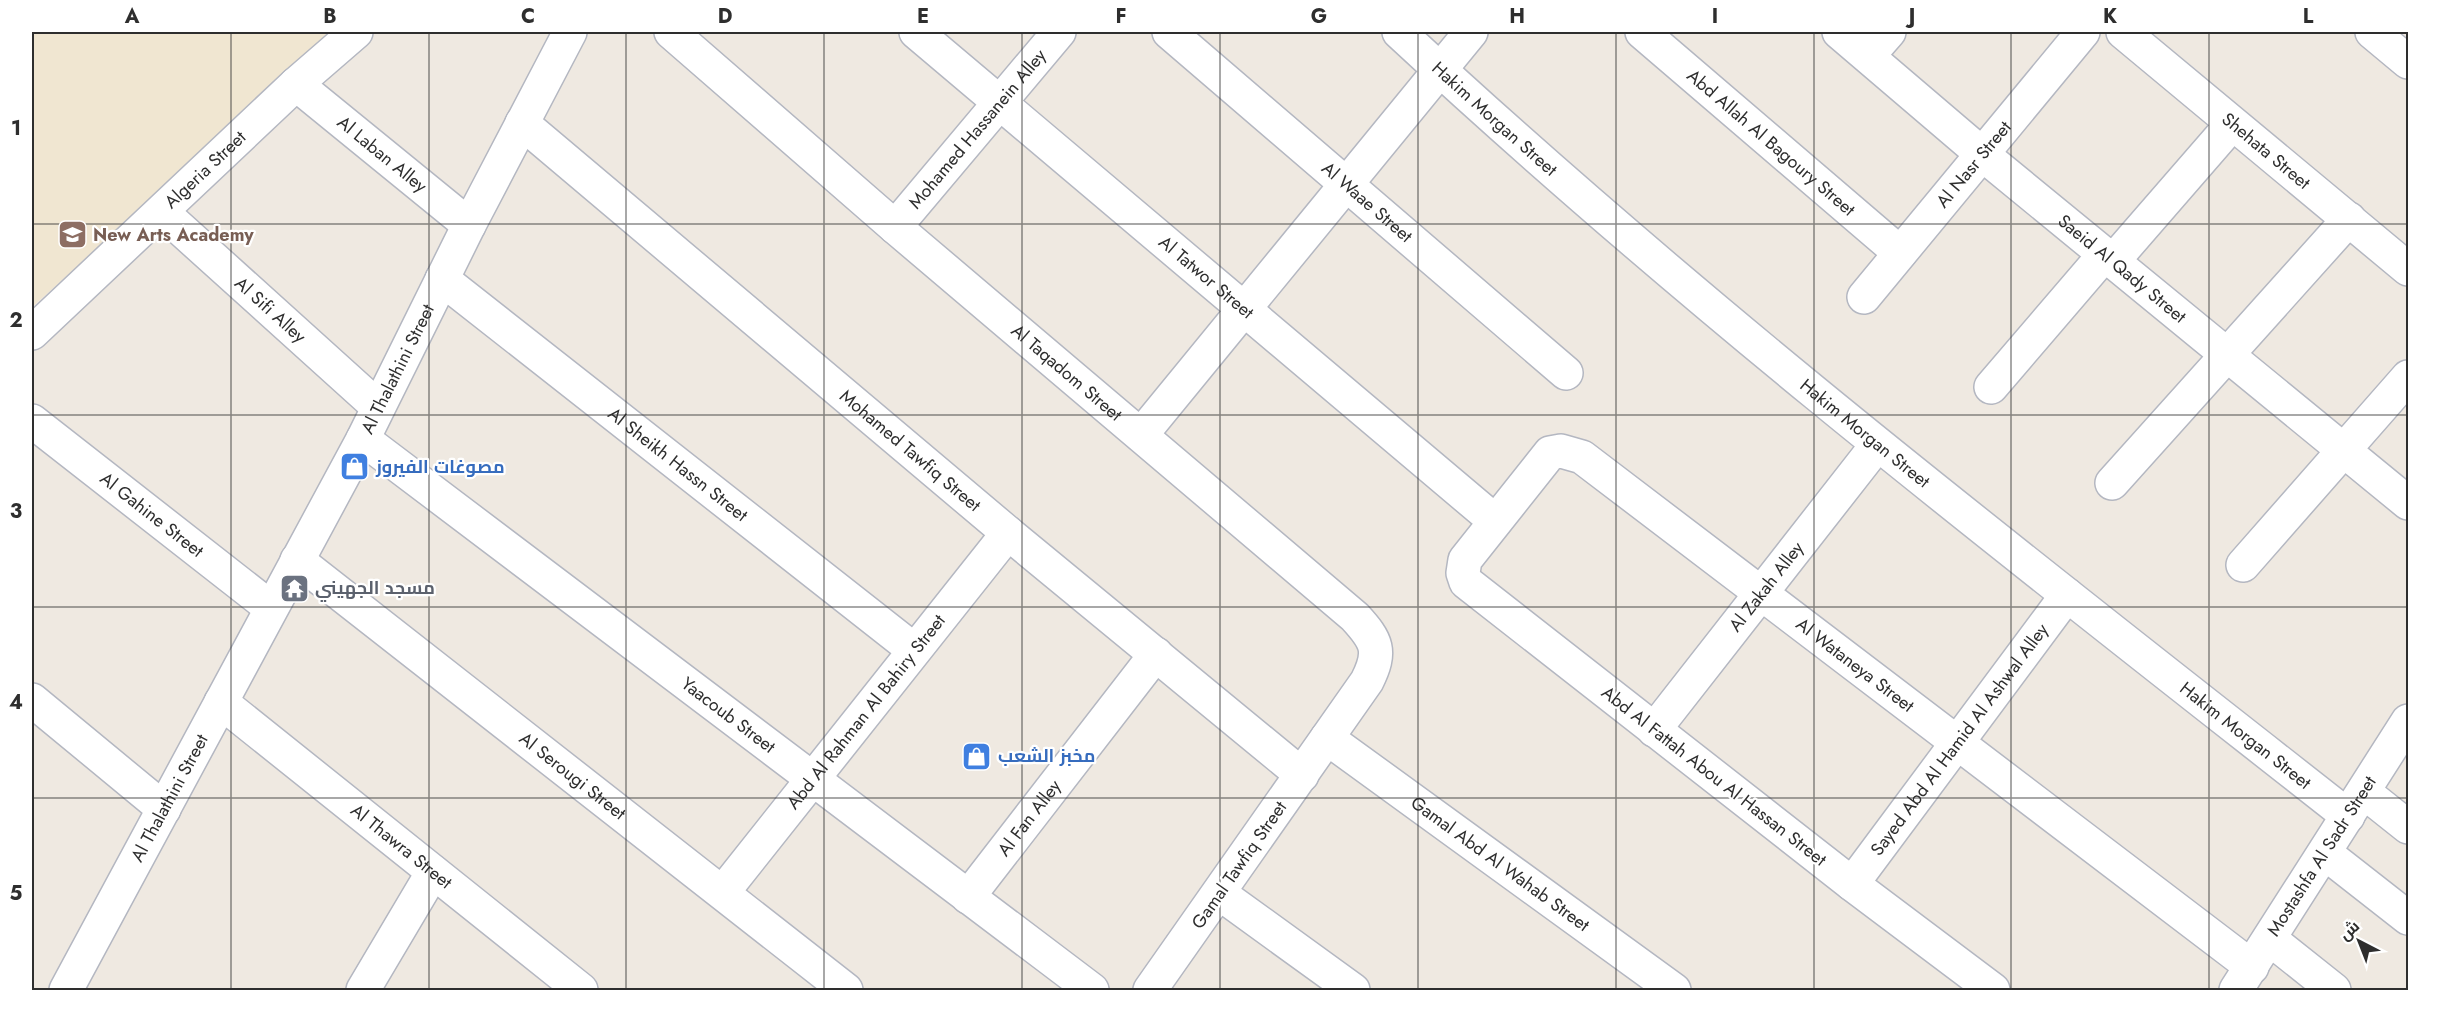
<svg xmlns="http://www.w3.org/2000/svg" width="2440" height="1022" viewBox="0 0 2440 1022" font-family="Jost,Cairo,sans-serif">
<rect width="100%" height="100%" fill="#efe9e1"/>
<polygon fill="#f0e6d1" points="32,32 338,32 32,307"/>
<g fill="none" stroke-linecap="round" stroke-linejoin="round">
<defs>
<g id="minor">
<path id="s1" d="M671,32L895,227L1355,617C1377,641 1382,651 1367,681L1150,990"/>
<path id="s2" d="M916,32L1495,521"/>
<path id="s3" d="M1169,32L1566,373"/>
<path id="s4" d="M1399,32C1700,312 2025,562 2348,816"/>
<path id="s5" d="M1642,32L1900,253"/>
<path id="s6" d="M1839,32L1982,154L2408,503"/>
<path id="s7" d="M2123,32L2408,269"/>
<polyline points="2372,32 2408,62"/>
<polyline points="1868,56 1889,32"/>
<path id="s8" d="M296,84L469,225"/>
<path id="s9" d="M522,123L1008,533L1302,775"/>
<path id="s10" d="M162,212L378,407"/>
<path id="s11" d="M895,227L1059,32"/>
<polyline points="2113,261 2232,124"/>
<path id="s12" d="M442,279L914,650"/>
<path id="s13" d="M1864,297L2083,32"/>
<path id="s14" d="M32,333L296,84L356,32"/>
<polyline points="1991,387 2105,254"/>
<path id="s15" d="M32,421L271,608"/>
<polyline points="1141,435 1471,32"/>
<path id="s16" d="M363,439L1092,990"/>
<polyline points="2112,483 2349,219"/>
<path id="s17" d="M297,560L846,990"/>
<polyline points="2243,565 2408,377"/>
<polyline points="32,700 164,809"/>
<path id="s18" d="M221,702L581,990"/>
<path id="s19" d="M1654,730L1877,445"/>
<path id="s20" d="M1327,738L1674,990"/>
<polyline points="2364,792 2408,827"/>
<polyline points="2325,853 2408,918"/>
<path id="s21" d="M1852,884L2067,595"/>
<path id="s22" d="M723,892L1008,533"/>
<polyline points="1219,893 1353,990"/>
<path id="s23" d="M968,897L1156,654"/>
<polyline points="2270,939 2334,990"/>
<path id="s24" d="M66,990L363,439L469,225L570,32"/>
<polyline points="363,990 433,872"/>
<path id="s25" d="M1993,990L1852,884L1466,582L1463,573L1465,560L1550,453L1561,451L1582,457L2252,967"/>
<path id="s26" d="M2236,990L2408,721"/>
</g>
</defs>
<use href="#minor" stroke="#b4b7c1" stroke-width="36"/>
<use href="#minor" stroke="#fff" stroke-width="33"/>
</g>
<path fill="none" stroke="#2e2e2e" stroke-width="1.5" stroke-opacity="0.55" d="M231,32V990M429,32V990M626,32V990M824,32V990M1022,32V990M1220,32V990M1418,32V990M1616,32V990M1814,32V990M2011,32V990M2209,32V990M32,224H2408M32,415H2408M32,607H2408M32,798H2408"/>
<defs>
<symbol id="university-square" viewBox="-11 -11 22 22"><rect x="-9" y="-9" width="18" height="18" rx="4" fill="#8d6e63" stroke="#fff"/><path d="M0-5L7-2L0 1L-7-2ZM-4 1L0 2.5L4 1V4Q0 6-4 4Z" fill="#fff"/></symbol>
<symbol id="shop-square" viewBox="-11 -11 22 22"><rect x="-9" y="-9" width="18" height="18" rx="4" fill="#3f7fe0" stroke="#fff"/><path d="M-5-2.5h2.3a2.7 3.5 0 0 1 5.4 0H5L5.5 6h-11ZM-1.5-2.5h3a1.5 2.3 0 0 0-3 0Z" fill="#fff"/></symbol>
<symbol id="temple-square" viewBox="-11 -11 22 22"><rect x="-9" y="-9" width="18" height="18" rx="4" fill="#6b7280" stroke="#fff"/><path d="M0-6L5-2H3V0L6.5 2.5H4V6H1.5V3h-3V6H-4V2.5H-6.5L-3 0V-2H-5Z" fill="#fff"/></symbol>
</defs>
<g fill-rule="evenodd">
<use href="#university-square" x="56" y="218" width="33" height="33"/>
<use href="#shop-square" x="338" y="450" width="33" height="33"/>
<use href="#temple-square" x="278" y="572" width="33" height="33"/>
<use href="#shop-square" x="960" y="740" width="33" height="33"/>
</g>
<g text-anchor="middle" stroke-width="4.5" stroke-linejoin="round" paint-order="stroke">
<g font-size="18" fill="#2e2e2e" stroke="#fff">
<text dy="6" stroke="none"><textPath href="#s4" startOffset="129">Hakim Morgan Street</textPath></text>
<text dy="6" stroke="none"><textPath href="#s11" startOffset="128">Mohamed Hassanein Alley</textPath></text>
<text dy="6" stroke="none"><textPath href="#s5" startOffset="170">Abd Allah Al Bagoury Street</textPath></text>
<text dy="6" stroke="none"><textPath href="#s7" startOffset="186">Shehata Street</textPath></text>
<text dy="6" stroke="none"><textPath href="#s8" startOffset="111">Al Laban Alley</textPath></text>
<text dy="6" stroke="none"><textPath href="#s13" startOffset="172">Al Nasr Street</textPath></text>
<text dy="6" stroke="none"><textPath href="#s14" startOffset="238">Algeria Street</textPath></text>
<text dy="6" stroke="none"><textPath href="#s3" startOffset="261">Al Waae Street</textPath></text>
<text dy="6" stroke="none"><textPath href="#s6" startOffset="369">Saeid Al Qady Street</textPath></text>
<text dy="6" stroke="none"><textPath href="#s2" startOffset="380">Al Tatwor Street</textPath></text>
<text dy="6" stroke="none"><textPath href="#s10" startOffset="146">Al Sifi Alley</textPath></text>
<text dy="6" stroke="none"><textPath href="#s24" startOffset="704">Al Thalathini Street</textPath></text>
<text dy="6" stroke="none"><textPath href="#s1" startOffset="522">Al Taqadom Street</textPath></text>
<text dy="6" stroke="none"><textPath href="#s4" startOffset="615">Hakim Morgan Street</textPath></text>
<text dy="6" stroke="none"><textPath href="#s9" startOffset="508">Mohamed Tawfiq Street</textPath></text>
<text dy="6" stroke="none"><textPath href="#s12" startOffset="300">Al Sheikh Hassn Street</textPath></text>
<text dy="6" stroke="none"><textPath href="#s15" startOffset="152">Al Gahine Street</textPath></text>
<text dy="6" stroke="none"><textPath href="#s19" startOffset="182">Al Zakah Alley</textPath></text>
<text dy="6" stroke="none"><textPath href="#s25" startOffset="1202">Al Wataneya Street</textPath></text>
<text dy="6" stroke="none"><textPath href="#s22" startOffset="230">Abd Al Rahman Al Bahiry Street</textPath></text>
<text dy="6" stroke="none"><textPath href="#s16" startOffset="458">Yaacoub Street</textPath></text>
<text dy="6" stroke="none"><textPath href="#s4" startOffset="1101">Hakim Morgan Street</textPath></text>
<text dy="6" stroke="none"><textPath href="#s21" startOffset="180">Sayed Abd Al Hamid Al Ashwal Alley</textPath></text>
<text dy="6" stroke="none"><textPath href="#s17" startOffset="350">Al Serougi Street</textPath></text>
<text transform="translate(1714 776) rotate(38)" y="6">Abd Al Fattah Abou Al Hassan Street</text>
<text dy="6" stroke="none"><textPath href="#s24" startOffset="218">Al Thalathini Street</textPath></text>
<text dy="6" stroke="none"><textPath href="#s23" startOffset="100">Al Fan Alley</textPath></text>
<text dy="6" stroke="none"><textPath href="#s18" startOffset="231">Al Thawra Street</textPath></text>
<text dy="6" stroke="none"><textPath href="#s26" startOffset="159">Mostashfa Al Sadr Street</textPath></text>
<text dy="6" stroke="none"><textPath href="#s20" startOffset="214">Gamal Abd Al Wahab Street</textPath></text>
<text transform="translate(1239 865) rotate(-55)" y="6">Gamal Tawfiq Street</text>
</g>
<g font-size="18" font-weight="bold" fill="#785e54" stroke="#fff" text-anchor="start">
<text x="93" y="241">New Arts Academy</text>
</g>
<g font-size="18" font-weight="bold" fill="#366cbe" stroke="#fff" text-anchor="start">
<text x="376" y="473">مصوغات الفيروز</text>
<text x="998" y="762">مخبز الشعب</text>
</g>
<g font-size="18" font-weight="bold" fill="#5b616d" stroke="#fff" text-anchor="start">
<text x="315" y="594">مسجد الجهيني</text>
</g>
</g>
<rect width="2440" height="1022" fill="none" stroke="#ffffff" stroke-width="66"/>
<g transform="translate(2359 941) rotate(318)" stroke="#ffffff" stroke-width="4.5" paint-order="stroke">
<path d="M0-4.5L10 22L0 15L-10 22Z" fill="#2e2e2e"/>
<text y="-9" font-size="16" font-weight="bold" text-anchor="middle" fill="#2e2e2e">ش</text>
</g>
<rect x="33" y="33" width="2374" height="956" fill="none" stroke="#2e2e2e" stroke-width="2"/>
<g font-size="20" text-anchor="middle" font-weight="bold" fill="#2e2e2e">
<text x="132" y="23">A</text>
<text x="330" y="23">B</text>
<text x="528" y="23">C</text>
<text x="725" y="23">D</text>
<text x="923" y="23">E</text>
<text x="1121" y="23">F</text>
<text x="1319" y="23">G</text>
<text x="1517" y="23">H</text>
<text x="1715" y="23">I</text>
<text x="1912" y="23">J</text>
<text x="2110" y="23">K</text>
<text x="2308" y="23">L</text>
<text x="16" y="135">1</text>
<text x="16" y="327">2</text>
<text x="16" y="518">3</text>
<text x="16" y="709">4</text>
<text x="16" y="900">5</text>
</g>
</svg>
